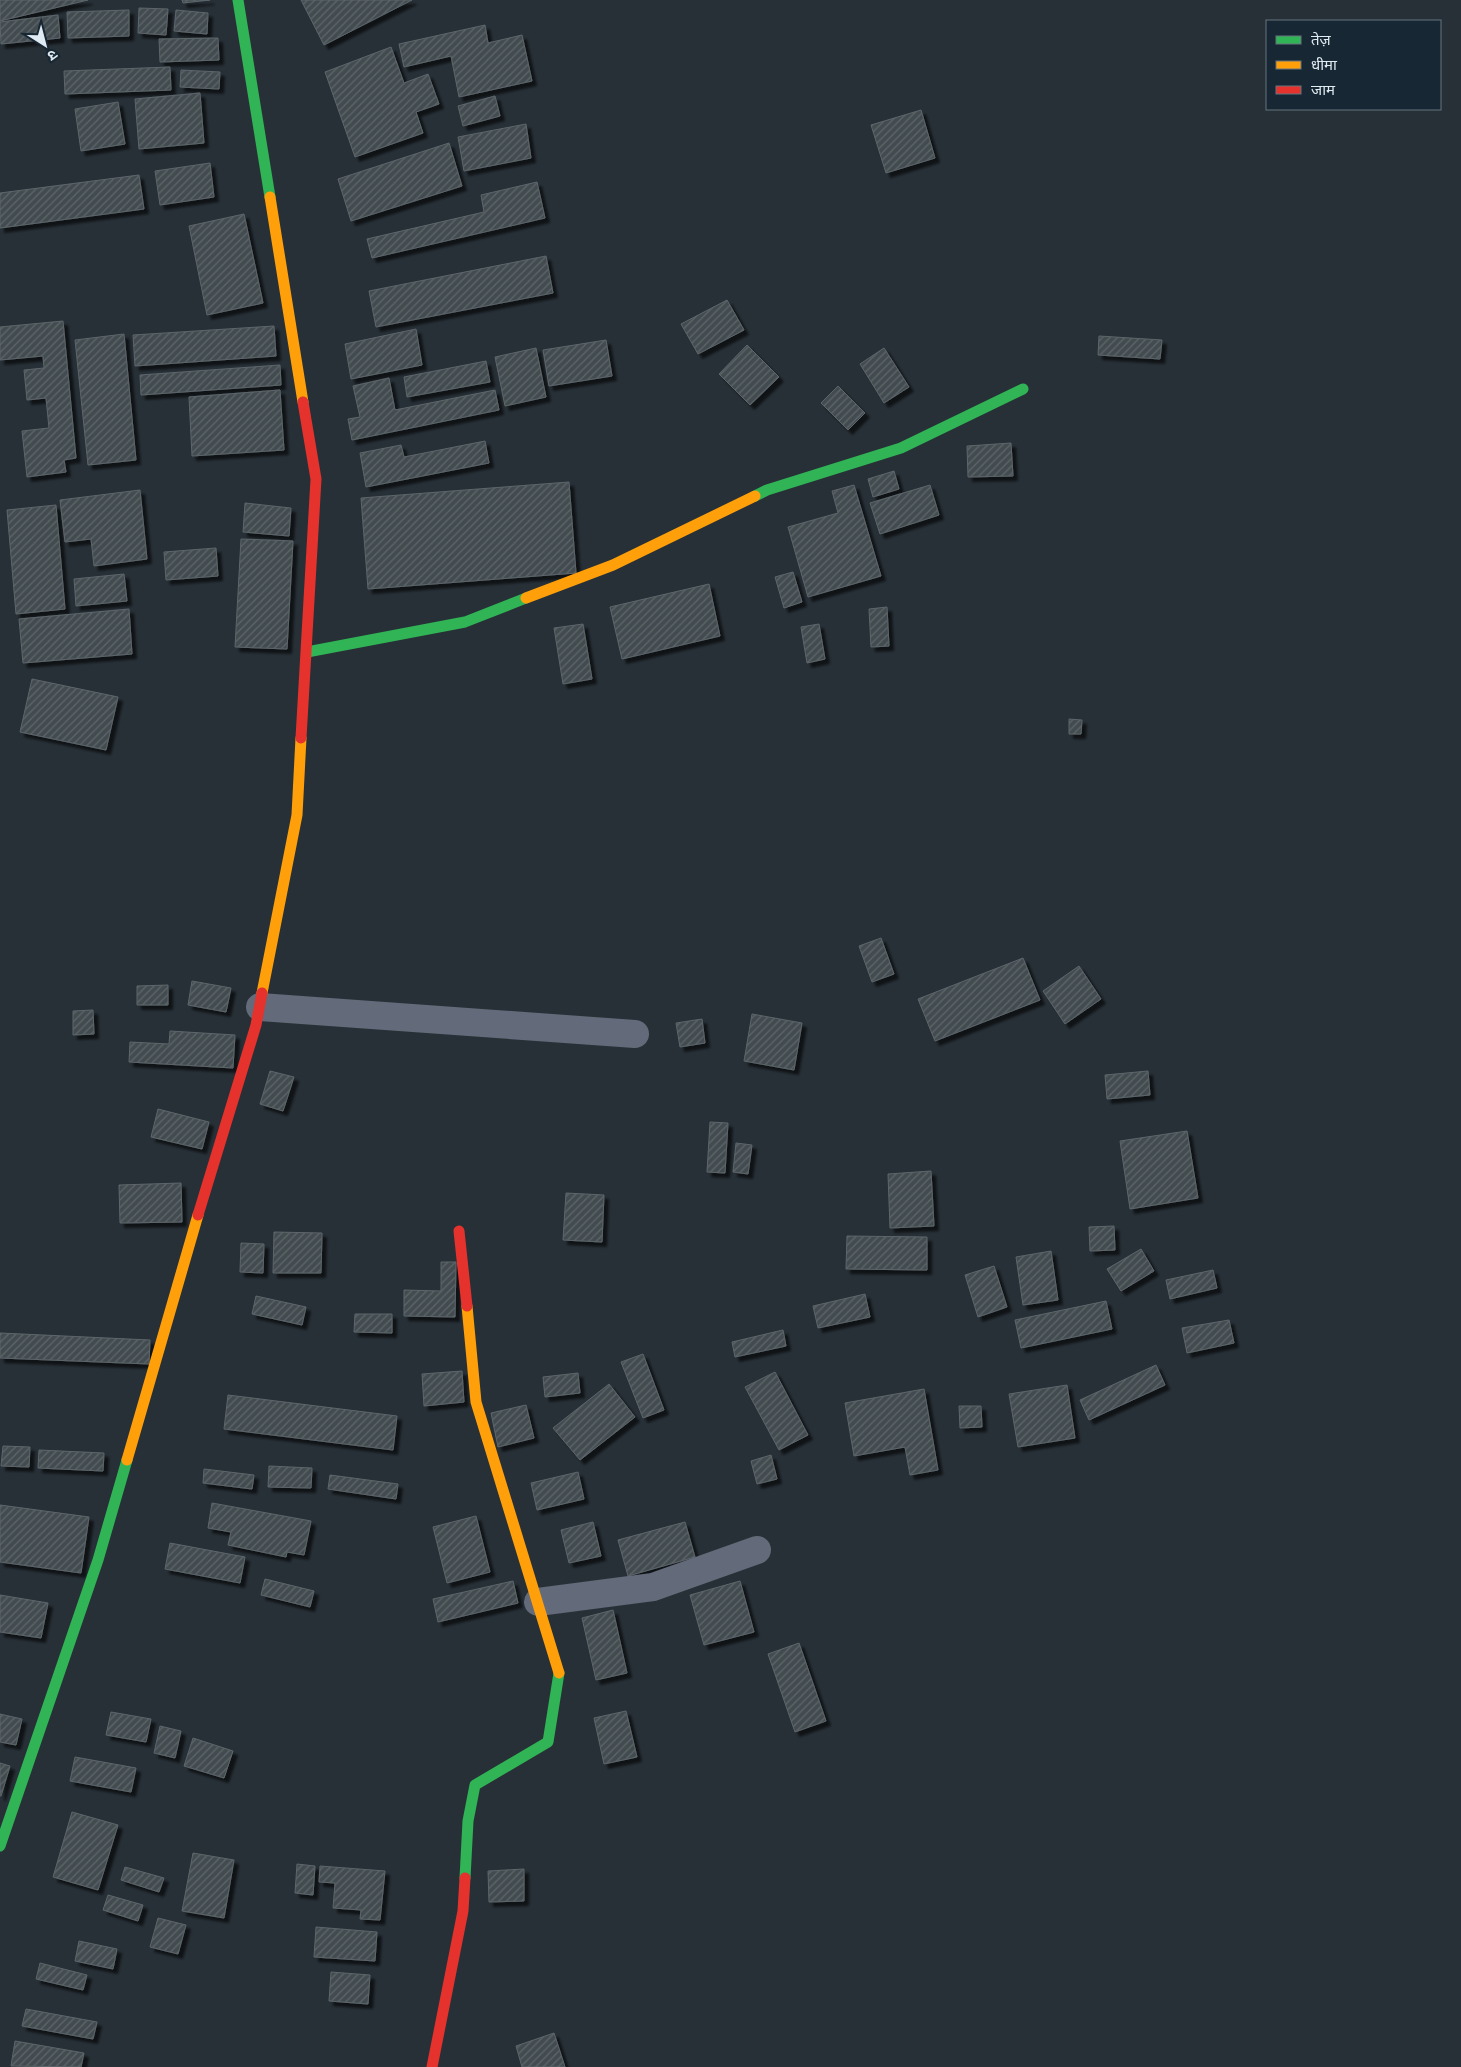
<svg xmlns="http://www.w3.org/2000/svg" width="1461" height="2067" viewBox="0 0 1461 2067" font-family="Bitter,'Noto Sans Devanagari',serif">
<defs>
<pattern id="building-hatch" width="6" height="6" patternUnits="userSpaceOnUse" patternTransform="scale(1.25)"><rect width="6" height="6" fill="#434c50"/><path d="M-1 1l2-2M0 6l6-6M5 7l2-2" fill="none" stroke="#5e666a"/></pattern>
<filter id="shadow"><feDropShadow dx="4.5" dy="4.5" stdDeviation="1" flood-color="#0009"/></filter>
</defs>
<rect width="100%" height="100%" fill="#273037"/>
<g fill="url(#building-hatch)" stroke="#5d666b" filter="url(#shadow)">
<polygon points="0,0 88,0 0,21"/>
<polygon points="182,0 210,0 183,3"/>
<polygon points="301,0 412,0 324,45"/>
<polygon points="139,8 168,9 166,35 138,33"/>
<polygon points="129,10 129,36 68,38 67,12"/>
<polygon points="176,10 208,13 207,34 174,31"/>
<polygon points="58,15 60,38 1,44 0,22"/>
<polygon points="485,25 488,43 522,35 532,81 459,97 451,56 404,67 399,44"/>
<polygon points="218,38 219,60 160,62 159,39"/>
<polygon points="391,47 404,83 428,74 439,104 416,112 423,133 355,157 325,72"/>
<polygon points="170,67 171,90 65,94 64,71"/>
<polygon points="181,70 220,72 219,89 180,87"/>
<polygon points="200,93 204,143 139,149 135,99"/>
<polygon points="495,96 500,116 463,126 458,106"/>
<polygon points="118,102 125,144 81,151 75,109"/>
<polygon points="921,110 935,158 886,173 871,125"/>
<polygon points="526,124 531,158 464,171 458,137"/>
<polygon points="449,143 462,186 351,221 338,179"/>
<polygon points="210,163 214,197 160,205 155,171"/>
<polygon points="139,175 144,209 0,228 0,193"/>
<polygon points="537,182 545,218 372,258 367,239 484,212 481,195"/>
<polygon points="244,214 263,303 207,315 189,226"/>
<polygon points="546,256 553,293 376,327 369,291"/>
<polygon points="727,300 744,330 698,354 681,324"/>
<polygon points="63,321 76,458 64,460 66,472 27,477 22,431 49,428 46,398 27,400 24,370 44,368 43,356 0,360 0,327"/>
<polygon points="274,326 276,356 135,366 133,335"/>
<polygon points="416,329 422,365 351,379 345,344"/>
<polygon points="124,334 136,460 88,465 75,340"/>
<polygon points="1099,336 1162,340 1160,359 1098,355"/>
<polygon points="606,340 612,376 549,386 543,350"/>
<polygon points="747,345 779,377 750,405 719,374"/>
<polygon points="536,348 546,397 505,406 495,357"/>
<polygon points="884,348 909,387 884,403 860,364"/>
<polygon points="486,361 490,382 407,397 404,377"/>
<polygon points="280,365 281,385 141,395 140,375"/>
<polygon points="389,378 395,410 495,390 499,410 352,440 348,419 360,417 353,386"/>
<polygon points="838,386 865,413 848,430 821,403"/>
<polygon points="280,390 284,450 192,456 189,397"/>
<polygon points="485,441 489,463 366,487 360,453 401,445 404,457"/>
<polygon points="1011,443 1013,476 968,477 967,446"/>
<polygon points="894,471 899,489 873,497 868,479"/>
<polygon points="569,482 576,573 368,589 361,498"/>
<polygon points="854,485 881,576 808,597 788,527 838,513 832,491"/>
<polygon points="930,485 939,515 880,534 870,503"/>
<polygon points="140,490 147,559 94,566 91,539 65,542 60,500"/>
<polygon points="245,503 291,508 289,536 243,532"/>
<polygon points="56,505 65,609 16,614 7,510"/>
<polygon points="241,539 293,541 287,649 235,647"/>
<polygon points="216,548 218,576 166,580 164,552"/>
<polygon points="793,572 802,602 784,608 775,577"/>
<polygon points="124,574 127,601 76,606 74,579"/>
<polygon points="709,584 720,636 622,659 610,607"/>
<polygon points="887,607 889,646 871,647 869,609"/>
<polygon points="129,609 132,654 23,663 19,619"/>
<polygon points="583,624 592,679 563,684 554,628"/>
<polygon points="819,624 825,659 807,663 801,627"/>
<polygon points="32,679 118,697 106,750 20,732"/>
<polygon points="1069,719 1082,720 1081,734 1069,734"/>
<polygon points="881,938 894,974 872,982 859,946"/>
<polygon points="1023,958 1040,1000 935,1041 918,999"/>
<polygon points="1079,966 1101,999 1065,1024 1043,991"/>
<polygon points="192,981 231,988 226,1012 188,1005"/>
<polygon points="168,985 168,1005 137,1005 137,986"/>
<polygon points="93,1010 94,1034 73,1035 73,1011"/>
<polygon points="752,1014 802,1023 794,1070 744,1061"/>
<polygon points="702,1019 705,1043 680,1047 676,1023"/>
<polygon points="170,1031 235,1035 233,1068 129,1062 130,1042 169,1044"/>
<polygon points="270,1071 294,1077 283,1111 260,1104"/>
<polygon points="1148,1071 1150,1095 1107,1099 1105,1075"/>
<polygon points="158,1109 209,1122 202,1149 151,1137"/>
<polygon points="710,1122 728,1123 725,1173 707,1172"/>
<polygon points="1187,1131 1198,1198 1130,1209 1120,1141"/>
<polygon points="736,1143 752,1145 748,1174 733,1172"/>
<polygon points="931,1171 934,1226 890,1228 888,1174"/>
<polygon points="181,1183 182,1222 120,1223 119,1185"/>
<polygon points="566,1193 604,1195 602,1242 563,1240"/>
<polygon points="1114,1226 1115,1250 1090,1251 1089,1227"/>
<polygon points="274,1232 322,1233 321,1273 273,1273"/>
<polygon points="847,1236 927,1237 927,1270 846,1269"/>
<polygon points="241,1243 264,1244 263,1273 240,1272"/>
<polygon points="1141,1249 1154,1271 1121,1291 1107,1269"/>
<polygon points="1051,1251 1058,1300 1023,1305 1016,1257"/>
<polygon points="441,1262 456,1262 455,1317 404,1316 404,1290 441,1291"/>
<polygon points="994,1266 1007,1307 978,1317 965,1275"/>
<polygon points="1213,1270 1217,1288 1170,1299 1166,1280"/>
<polygon points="865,1294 870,1317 818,1328 813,1306"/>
<polygon points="256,1296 306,1307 302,1325 252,1314"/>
<polygon points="1106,1301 1112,1329 1021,1348 1015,1320"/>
<polygon points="355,1314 392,1314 392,1333 354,1332"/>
<polygon points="1229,1320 1234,1343 1187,1353 1182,1328"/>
<polygon points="783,1330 786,1346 735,1357 732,1342"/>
<polygon points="0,1333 150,1340 149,1364 0,1358"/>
<polygon points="643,1354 664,1410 643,1418 621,1362"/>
<polygon points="1156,1365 1165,1385 1089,1420 1080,1400"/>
<polygon points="462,1371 464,1402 424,1406 422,1374"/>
<polygon points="775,1372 808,1435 779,1450 745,1387"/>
<polygon points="578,1373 580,1393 545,1397 543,1377"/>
<polygon points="609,1384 635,1417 580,1460 553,1428"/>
<polygon points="1067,1385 1075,1438 1018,1447 1009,1394"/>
<polygon points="924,1389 938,1470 910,1475 905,1447 854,1456 845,1403"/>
<polygon points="228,1395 397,1416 393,1450 224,1429"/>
<polygon points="526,1405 534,1438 498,1447 491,1413"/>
<polygon points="959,1406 981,1406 982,1427 960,1428"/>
<polygon points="3,1446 30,1447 29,1467 1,1466"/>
<polygon points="39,1450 104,1453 103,1471 38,1468"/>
<polygon points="771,1455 777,1479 757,1484 751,1461"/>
<polygon points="269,1466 312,1468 311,1488 268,1487"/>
<polygon points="204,1469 254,1475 252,1489 203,1483"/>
<polygon points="578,1472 584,1499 537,1510 531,1483"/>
<polygon points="330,1475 398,1484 396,1499 328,1489"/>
<polygon points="212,1503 311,1521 304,1555 287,1552 286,1557 228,1545 231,1532 208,1528"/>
<polygon points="0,1505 89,1517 81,1573 0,1562"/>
<polygon points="476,1516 490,1572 447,1583 433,1527"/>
<polygon points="593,1522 601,1556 569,1563 561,1530"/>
<polygon points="685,1522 695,1557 628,1576 618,1540"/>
<polygon points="170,1543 245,1557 240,1583 165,1569"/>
<polygon points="265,1579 314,1591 310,1607 261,1595"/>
<polygon points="513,1581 518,1603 438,1622 433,1599"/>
<polygon points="740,1581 754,1632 704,1645 690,1595"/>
<polygon points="0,1595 48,1603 41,1638 0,1632"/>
<polygon points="613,1610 627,1673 596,1680 582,1618"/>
<polygon points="799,1643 826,1721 795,1732 768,1654"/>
<polygon points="626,1711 637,1757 604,1764 594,1718"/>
<polygon points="111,1712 151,1719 146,1742 106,1735"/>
<polygon points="0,1714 22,1719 16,1745 0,1742"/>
<polygon points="160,1726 181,1731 175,1758 154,1753"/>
<polygon points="193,1738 233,1751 224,1778 184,1766"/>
<polygon points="75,1757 136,1768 131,1792 70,1781"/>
<polygon points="0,1763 10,1766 1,1796 0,1796"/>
<polygon points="72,1812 118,1825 98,1890 53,1877"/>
<polygon points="193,1853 234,1860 224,1918 182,1911"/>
<polygon points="297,1864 315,1866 313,1895 295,1893"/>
<polygon points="320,1866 385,1871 380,1920 360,1919 361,1910 333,1908 335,1883 319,1882"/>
<polygon points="125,1867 164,1878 159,1892 121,1880"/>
<polygon points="524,1869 524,1901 489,1902 488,1871"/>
<polygon points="108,1895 143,1905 138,1921 103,1910"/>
<polygon points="158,1918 186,1925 178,1954 150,1947"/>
<polygon points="316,1927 377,1932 375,1961 314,1957"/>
<polygon points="79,1941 117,1949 113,1969 75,1961"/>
<polygon points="40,1963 87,1975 83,1990 36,1979"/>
<polygon points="331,1972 370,1975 368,2004 329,2001"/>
<polygon points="26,2009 97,2022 93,2039 22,2026"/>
<polygon points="554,2033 565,2067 522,2067 516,2046"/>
<polygon points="15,2041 84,2053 81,2067 11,2066"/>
</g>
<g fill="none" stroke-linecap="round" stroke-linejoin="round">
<g stroke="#636a79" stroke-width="28">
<polyline points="260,1007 635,1034"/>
<polyline points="538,1602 653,1587 757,1550"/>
</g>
<g stroke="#30b455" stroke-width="11">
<polyline points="238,0 270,197"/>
<polyline points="755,496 767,490 901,448 1023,389"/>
<polyline points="307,652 465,622 526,598"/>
<polyline points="0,1846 98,1560 127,1460"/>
<polyline points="465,1878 468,1821 475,1785 548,1742 559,1673"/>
</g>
<g stroke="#ff9f0a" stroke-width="11">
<polyline points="270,197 303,402"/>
<polyline points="526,598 613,565 755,496"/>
<polyline points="262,993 297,815 301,738"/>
<polyline points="467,1306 476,1402 559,1673"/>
<polyline points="127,1460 198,1215"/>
</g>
<g stroke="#e5322d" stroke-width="11">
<polyline points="301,738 316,479 303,402"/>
<polyline points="198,1215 256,1025 262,993"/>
<polyline points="459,1231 467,1306"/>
<polyline points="432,2067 463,1911 465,1878"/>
</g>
</g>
<rect x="1266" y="20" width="175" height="90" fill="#172733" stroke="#67757f"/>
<rect x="1276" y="36" width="25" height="8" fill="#30b455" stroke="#67757f"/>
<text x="1311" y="45" font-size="15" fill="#e0eaf2">तेज़</text>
<rect x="1276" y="61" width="25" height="8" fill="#ff9f0a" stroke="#67757f"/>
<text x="1311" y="70" font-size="15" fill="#e0eaf2">धीमा</text>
<rect x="1276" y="86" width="25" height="8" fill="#e5322d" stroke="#67757f"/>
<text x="1311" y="95" font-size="15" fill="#e0eaf2">जाम</text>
<g transform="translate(45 45) rotate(144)" stroke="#172733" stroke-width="4" paint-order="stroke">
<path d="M0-4L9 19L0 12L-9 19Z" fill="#e0eaf2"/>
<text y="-8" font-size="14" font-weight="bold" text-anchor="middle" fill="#e0eaf2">उ</text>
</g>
</svg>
